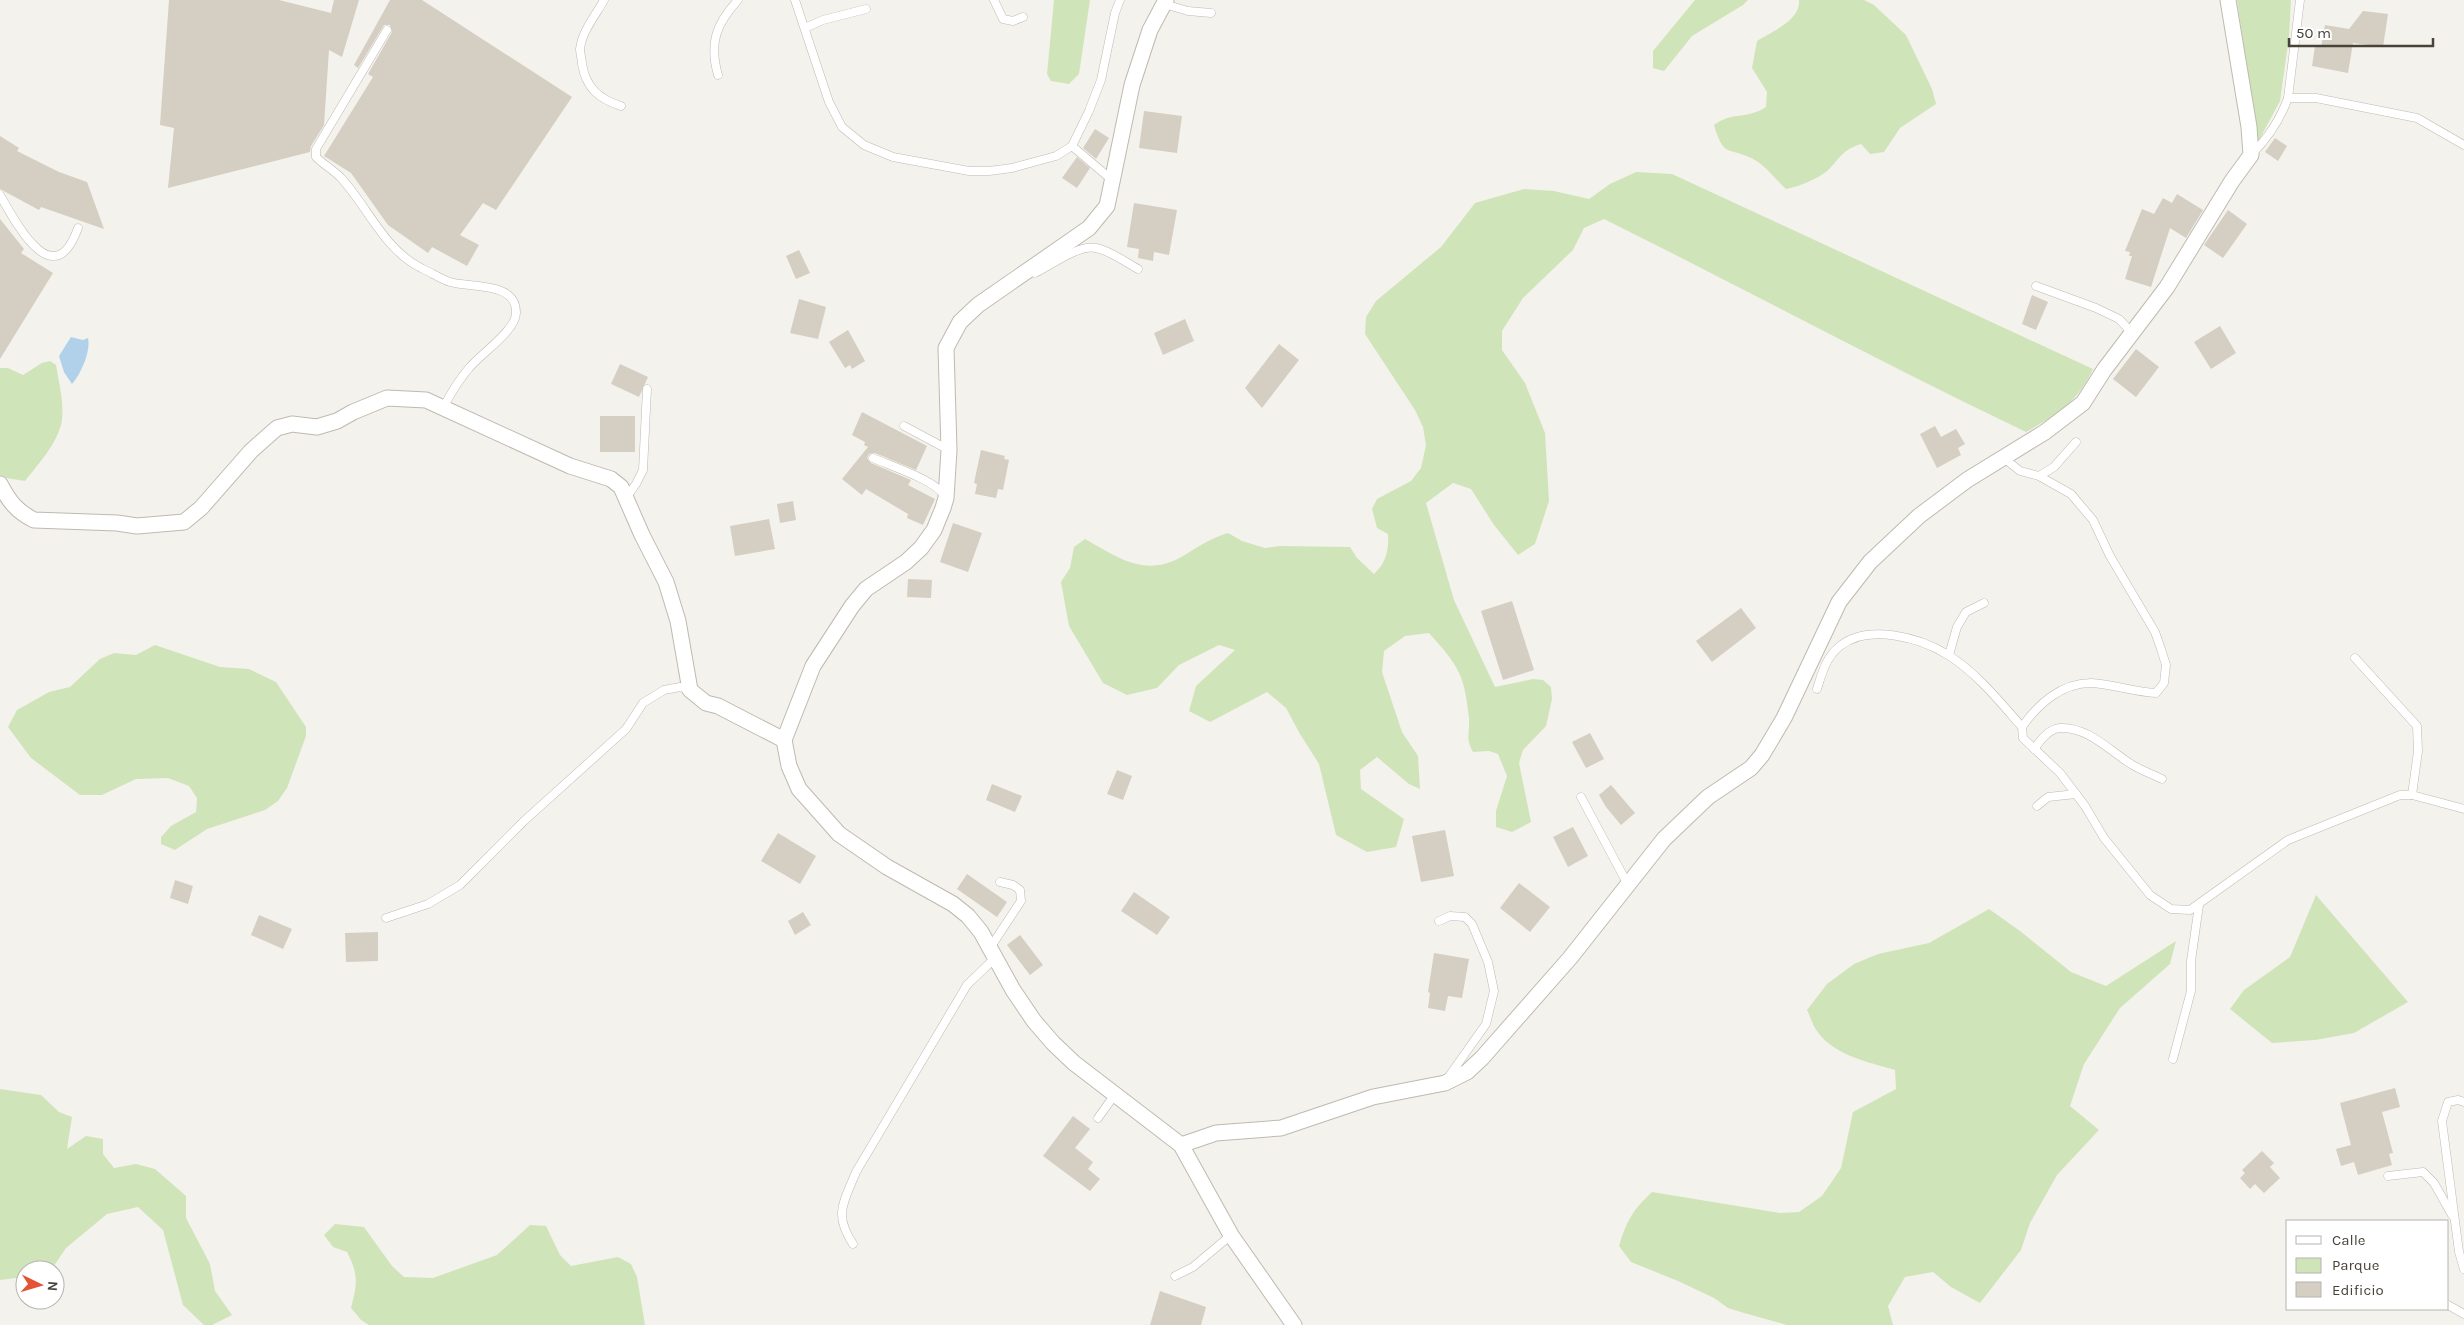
<svg xmlns="http://www.w3.org/2000/svg" width="2464" height="1325" viewBox="0 0 2464 1325" font-family="Karla,sans-serif">
<rect width="100%" height="100%" fill="#f4f2ec"/>
<g fill="#d0e4ba">
<polygon points="1054,0 1090,0 1079,74 1069,84 1051,81 1047,74"/>
<polygon points="1695,0 1748,0 1743,5 1692,36 1664,71 1653,68 1653,51"/>
<path d="M1799,0H1864L1874,5L1906,35L1932,89L1936,104L1900,128L1884,152L1870,154L1861,144C1840,151 1841,158 1827,171C1815,180 1801,186 1786,189C1776,180 1765,165 1753,159C1728,146 1724,159 1714,125C1733,111 1746,120 1766,107L1767,92L1752,68L1757,41C1771,32 1801,20 1799,0Z"/>
<polygon points="2237,0 2291,0 2289,37 2280,101 2258,142"/>
<path d="M1636,172L1672,174L2093,369C2076,404 2059,413 2026,432C1884,364 1745,289 1604,219L1584,228L1573,250L1523,298L1502,331V350L1525,383L1545,433L1549,501L1535,544L1518,555L1494,525L1471,489L1453,483L1426,503L1454,600L1495,687L1533,679L1543,680L1551,687L1552,699L1546,726L1523,750L1519,763L1531,822L1512,832L1496,827V811L1507,776L1498,754L1489,751L1473,752C1465,738 1470,733 1469,718C1464,673 1459,667 1429,633L1405,636L1384,651L1382,672L1402,732L1418,756L1420,789L1409,784L1377,757L1360,770L1361,789L1404,819L1396,847L1367,852L1336,835L1319,764L1300,734L1286,708L1267,692L1210,722L1189,711L1196,686L1235,650L1219,645L1179,665L1157,688L1127,695L1103,683L1069,626L1061,582L1070,568L1074,547L1085,539C1119,558 1145,578 1183,556C1198,547 1211,538 1228,533L1242,541L1265,548L1280,546L1350,547L1357,558L1374,574C1386,563 1389,550 1388,534L1377,528L1372,509L1377,499L1411,481L1421,468L1426,445L1423,427L1415,410L1365,334L1366,317L1376,301L1441,247L1475,203L1524,189L1554,191L1589,199L1610,184Z"/>
<path d="M50,361L56,365C59,382 64,403 62,420C58,443 39,463 25,481L0,477V368H8L23,375L42,363Z"/>
<polygon points="155,645 220,667 249,669 276,682 306,727 306,736 287,788 278,801 265,810 207,829 175,850 161,844 161,837 171,826 196,812 197,798 189,786 168,778 136,779 102,795 80,795 31,758 8,727 17,710 49,692 70,687 100,659 114,653 136,655"/>
<polygon points="2316,895 2408,1002 2354,1033 2315,1040 2272,1043 2230,1009 2244,990 2290,957"/>
<path d="M1989,909L2020,931L2071,972L2106,986L2176,941L2170,964L2120,1008L2084,1064L2070,1106L2099,1130L2057,1175L2030,1223L2021,1250L1980,1303L1951,1287L1933,1272L1905,1277L1888,1306L1893,1325H1787L1744,1313L1728,1308L1714,1298L1678,1281L1631,1262L1619,1246C1627,1220 1632,1211 1652,1192L1780,1213L1799,1212L1822,1196L1841,1168L1853,1112L1896,1089L1895,1070C1868,1062 1831,1055 1815,1028C1812,1023 1810,1016 1807,1010L1827,984L1854,964L1878,954L1929,943Z"/>
<polygon points="0,1089 41,1095 59,1112 72,1117 67,1149 86,1136 103,1139 103,1154 114,1168 136,1164 155,1169 186,1196 186,1218 210,1264 215,1291 232,1315 212,1325 204,1325 183,1305 163,1230 138,1207 107,1214 66,1248 51,1270 25,1270 25,1277 0,1280"/>
<path d="M335,1224L364,1227L392,1266L404,1277L433,1278L497,1255L530,1225L546,1226L560,1255L571,1266L618,1257L631,1264L637,1277L645,1325H369L361,1320L351,1308C357,1284 359,1275 347,1252L333,1247L324,1235Z"/>
</g>
<path fill="#b0d1e9" d="M71,337L83,340L88,338C91,351 81,374 72,384L64,372L59,356Z"/>
<g fill="#d5cec3">
<polygon points="169,0 279,0 331,13 334,0 359,0 342,57 329,50 324,125 311,146 310,152 168,188 174,128 160,125"/>
<polygon points="390,0 422,0 572,97 496,210 483,203 460,235 479,245 467,266 432,247 428,253 388,225 351,173 324,156 373,77 368,74 392,32 390,25 384,25 358,68 354,65"/>
<polygon points="2363,11 2388,14 2383,47 2353,43 2348,73 2312,66 2315,46 2321,47 2325,25 2349,29"/>
<polygon points="1144,111 1182,116 1177,153 1139,148"/>
<polygon points="1095,129 1109,138 1096,159 1083,148"/>
<polygon points="0,136 19,148 17,151 59,172 87,182 104,229 41,207 39,210 0,189"/>
<polygon points="2275,138 2287,146 2278,161 2265,152"/>
<polygon points="1077,157 1090,168 1077,188 1062,178"/>
<polygon points="2177,194 2203,210 2186,238 2170,228 2151,287 2125,279 2132,256 2129,256 2130,252 2125,251 2142,209 2154,214 2163,198 2172,203"/>
<polygon points="1134,203 1177,210 1169,255 1154,252 1153,261 1138,258 1139,249 1127,247"/>
<polygon points="2228,210 2247,224 2223,258 2204,245"/>
<polygon points="0,219 24,249 21,253 53,273 0,359"/>
<polygon points="799,250 810,273 796,279 786,256"/>
<polygon points="2032,295 2048,302 2036,330 2022,324"/>
<polygon points="799,299 826,307 818,339 790,333"/>
<polygon points="1185,319 1194,341 1163,355 1154,333"/>
<polygon points="2220,326 2236,353 2211,369 2194,342"/>
<polygon points="848,330 865,361 852,369 850,365 845,368 829,342"/>
<polygon points="1279,344 1299,360 1262,408 1245,388"/>
<polygon points="2136,349 2159,367 2136,397 2113,379"/>
<polygon points="620,364 648,377 639,397 611,384"/>
<polygon points="862,412 927,446 916,470 875,453 869,454 867,458 871,463 911,480 908,485 935,499 923,525 907,518 908,514 866,489 862,495 842,479 868,447 864,445 865,442 852,435"/>
<rect x="600" y="416" width="35" height="36"/>
<polygon points="1935,426 1941,437 1956,429 1965,444 1958,448 1961,455 1937,468 1920,434"/>
<polygon points="981,450 1005,456 1004,459 1009,460 1003,490 998,489 996,498 975,494 977,484 974,483"/>
<polygon points="793,501 796,520 780,523 777,504"/>
<polygon points="769,519 775,549 735,556 730,526"/>
<polygon points="953,523 982,533 968,572 940,562"/>
<polygon points="908,579 932,580 931,598 907,597"/>
<polygon points="1512,601 1534,670 1503,680 1481,611"/>
<polygon points="1741,608 1756,628 1712,662 1696,641"/>
<polygon points="1590,733 1604,759 1586,768 1572,742"/>
<polygon points="1117,770 1132,776 1123,800 1107,794"/>
<polygon points="992,784 1022,796 1015,812 986,800"/>
<polygon points="1611,785 1635,813 1621,825 1606,807 1599,795"/>
<polygon points="1573,827 1588,856 1568,867 1553,837"/>
<polygon points="1445,830 1454,876 1421,882 1412,836"/>
<polygon points="778,833 816,856 800,884 761,861"/>
<polygon points="967,874 1007,902 997,917 957,889"/>
<polygon points="175,880 193,886 188,904 170,898"/>
<polygon points="1519,883 1550,907 1530,932 1500,908"/>
<polygon points="1134,892 1170,917 1157,935 1121,911"/>
<polygon points="803,912 811,925 795,935 788,921"/>
<polygon points="259,915 292,929 283,949 251,935"/>
<polygon points="378,932 378,961 346,962 345,933"/>
<polygon points="1020,935 1043,965 1030,975 1007,945"/>
<polygon points="1434,953 1469,959 1462,998 1448,996 1445,1011 1428,1008 1430,993 1428,992"/>
<polygon points="2395,1088 2400,1107 2382,1112 2393,1153 2389,1154 2392,1165 2358,1175 2354,1162 2341,1166 2336,1149 2351,1145 2340,1103"/>
<polygon points="1073,1116 1090,1129 1075,1148 1093,1162 1088,1169 1100,1179 1090,1191 1043,1156"/>
<polygon points="2262,1151 2274,1163 2270,1167 2280,1178 2264,1193 2255,1184 2250,1189 2240,1178 2245,1173 2242,1170"/>
<polygon points="1160,1291 1206,1307 1201,1325 1150,1325"/>
</g>
<g fill="none" stroke-linecap="round" stroke-linejoin="round">
<defs>
<g id="lane">
<path d="M604,0C596,15 582,31 580,49C580,53 582,60 582,64C586,88 599,99 621,106"/>
<polyline points="795,0 829,102 842,127 864,145 893,157 969,171 989,171 1012,168 1056,156 1072,146 1089,111 1101,80 1115,13 1120,0"/>
<polyline points="994,0 1003,19 1013,21 1023,17"/>
<polyline points="1164,4 1188,11 1211,13"/>
<polyline points="805,28 823,20 866,9"/>
<path d="M387,30L316,149V157C324,165 335,171 342,179C369,209 385,251 423,269C432,273 441,279 450,282C469,288 517,281 516,313C516,330 482,353 470,367C459,379 451,393 443,408"/>
<path d="M718,75C709,43 716,24 738,0"/>
<polyline points="2288,98 2316,98 2417,118 2464,145"/>
<polyline points="1072,146 1112,180"/>
<path d="M2251,155C2267,139 2280,120 2288,98L2300,0"/>
<path d="M0,195C17,225 54,295 78,228"/>
<path d="M1035,273C1050,266 1079,244 1096,248C1111,251 1125,262 1138,269"/>
<polyline points="2036,286 2096,308 2119,319 2133,334"/>
<polyline points="904,426 949,450"/>
<path d="M873,458C891,466 935,480 945,496"/>
<path d="M2004,458L2020,471L2039,476L2071,494L2093,520L2110,556L2155,632L2161,649L2166,665L2164,683L2156,693C2133,692 2113,684 2091,683C2061,683 2037,705 2022,727L2023,738L2060,773L2085,806L2104,838L2150,895L2171,909L2190,910L2288,840L2400,795H2412L2464,809"/>
<polyline points="2039,476 2054,467 2076,442"/>
<polyline points="626,498 636,484 643,470 647,389"/>
<polyline points="1949,655 1957,627 1966,612 1984,603"/>
<polyline points="2355,658 2417,726 2418,751 2412,795"/>
<path d="M1817,689C1822,673 1826,657 1840,646C1868,623 1921,638 1948,655C1977,673 2000,702 2022,727"/>
<path d="M2034,749C2040,741 2048,729 2060,728C2087,726 2110,751 2131,764C2140,770 2152,774 2162,779"/>
<polyline points="1581,797 1627,883"/>
<polyline points="2037,806 2048,797 2076,794"/>
<polyline points="386,918 428,904 460,885 524,821 626,729 643,703 664,690 680,687 690,690"/>
<polyline points="1439,921 1450,916 1465,917 1472,924 1488,962 1494,991 1486,1024 1447,1079"/>
<polyline points="990,948 1021,901 1020,890 1013,885 1000,882"/>
<polyline points="2173,1059 2191,991 2191,961 2199,905"/>
<polyline points="2464,1102 2458,1100 2448,1102 2442,1121 2459,1252 2464,1269"/>
<polyline points="1098,1118 1116,1093"/>
<polyline points="2388,1176 2423,1172 2434,1183 2452,1215"/>
<path d="M853,1244C833,1214 844,1202 856,1172L967,985L995,958"/>
<polyline points="1175,1276 1193,1267 1231,1235"/>
<polyline points="2448,1305 2464,1314"/>
</g>
<g id="street">
<polyline points="1166,0 1150,30 1132,85 1107,206 1089,228 978,305 960,322 946,348 949,450 946,498 943,508 934,530 921,548 906,562 866,589 852,606 813,666 784,740 789,766 799,789 839,834 887,867 953,904 968,916 981,932 1013,990 1034,1021 1053,1043 1074,1063 1181,1145 1231,1235 1294,1325"/>
<path d="M0,484C9,501 16,511 34,520L117,523L137,526L184,522L201,508L251,451L277,428L292,424L317,427L337,421L353,412L387,398L426,400L570,466L611,479L621,487L642,535L666,582L678,621L690,690L706,703L718,706L784,740"/>
<polyline points="1181,1145 1216,1133 1281,1128 1373,1097 1445,1083 1467,1072 1482,1058 1570,958 1664,839 1708,797 1751,768 1762,755 1784,718 1839,602 1870,562 1919,516 1967,480 2045,432 2083,403 2104,370 2167,287 2232,181 2251,155 2249,127 2228,0"/>
</g>
</defs>
<use href="#lane" stroke="#bfbab0" stroke-width="9"/>
<use href="#street" stroke="#bfbab0" stroke-width="17"/>
<use href="#lane" stroke="#fff" stroke-width="8"/>
<use href="#street" stroke="#fff" stroke-width="15"/>
</g>
<rect x="2286" y="1220" width="162" height="90" fill="#ffffff" stroke="#b6b4b0"/>
<rect x="2296" y="1236" width="25" height="8" fill="#ffffff" stroke="#b6b4b0"/>
<text x="2332" y="1245" font-size="15" fill="#48433a">Calle</text>
<rect x="2296" y="1258" width="25" height="15" fill="#d0e4ba" stroke="#b6b4b0"/>
<text x="2332" y="1270" font-size="15" fill="#48433a">Parque</text>
<rect x="2296" y="1282" width="25" height="15" fill="#d5cec3" stroke="#b6b4b0"/>
<text x="2332" y="1295" font-size="15" fill="#48433a">Edificio</text>
<g transform="translate(40 1285) rotate(95)"><circle r="24" fill="#ffffff" stroke="#b6b4b0"/>
<path d="M0-4L9 19L0 12L-9 19Z" fill="#e35335"/>
<text y="-8" font-size="14" font-weight="bold" text-anchor="middle" fill="#48433a">N</text>
</g>
<path d="M2289 38v8h144v-8" fill="none" stroke="#48433a" stroke-width="2.5"/>
<text x="2296" y="38" font-size="15" fill="#48433a" stroke="#ffffff" stroke-width="4" paint-order="stroke">50 m</text>
</svg>
